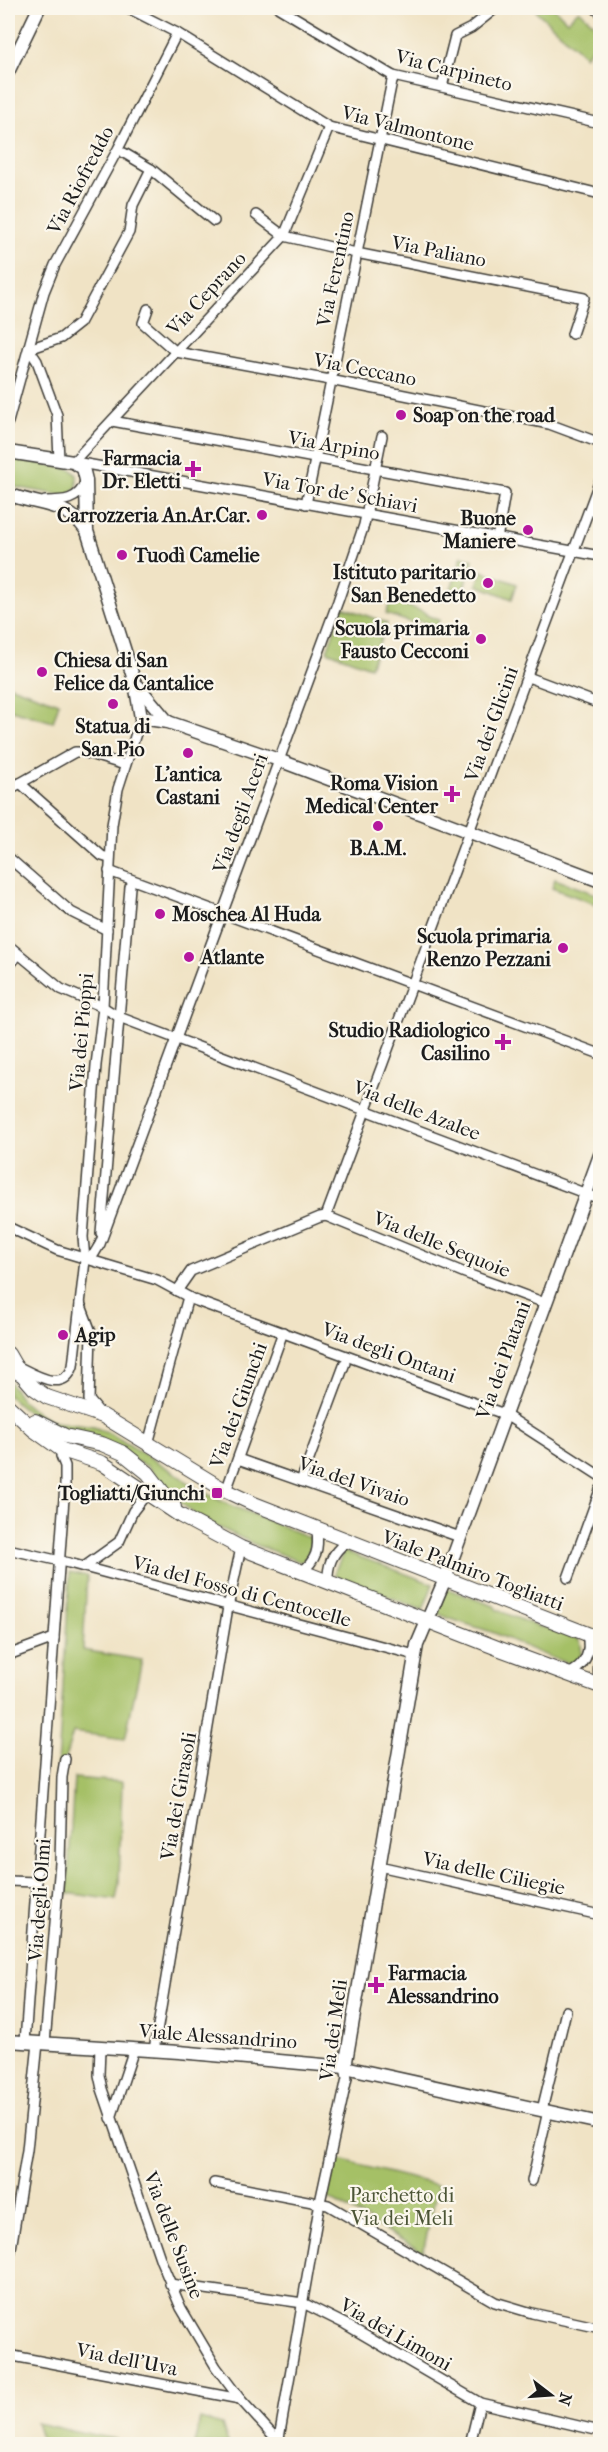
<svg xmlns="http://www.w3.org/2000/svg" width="608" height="2452" viewBox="0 0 608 2452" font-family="'IM FELL French Canon',serif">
<rect width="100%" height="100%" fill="#fbf7ec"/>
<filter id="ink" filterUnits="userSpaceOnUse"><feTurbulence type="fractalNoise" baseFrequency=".0167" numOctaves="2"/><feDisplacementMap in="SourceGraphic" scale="12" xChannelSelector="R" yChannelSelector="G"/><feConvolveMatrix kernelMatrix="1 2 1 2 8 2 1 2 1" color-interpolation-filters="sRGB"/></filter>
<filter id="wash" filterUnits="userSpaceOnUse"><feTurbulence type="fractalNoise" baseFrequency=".008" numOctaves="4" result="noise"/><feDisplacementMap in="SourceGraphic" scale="24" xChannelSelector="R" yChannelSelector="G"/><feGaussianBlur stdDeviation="1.35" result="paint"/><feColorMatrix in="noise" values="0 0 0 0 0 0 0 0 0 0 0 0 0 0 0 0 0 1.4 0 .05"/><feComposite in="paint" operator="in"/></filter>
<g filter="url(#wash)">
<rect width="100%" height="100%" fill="#f0e3c5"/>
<g fill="#a5c066" stroke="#606e41" stroke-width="1.5">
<polygon points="539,8 554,8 567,21 579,10 600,29 600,38 585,56 536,11"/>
<polygon points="13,458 71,469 77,475 77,487 70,494 66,496 10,486 8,484 8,461"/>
<polygon points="462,556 473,560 462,593 451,589"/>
<polygon points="482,571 517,584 512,599 477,585"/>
<polygon points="391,600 426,613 426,615 439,620 437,626 419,621 412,623 386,614"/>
<polygon points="343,607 387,623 370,667 327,651"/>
<polygon points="8,685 59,703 53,722 8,709"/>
<polygon points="555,879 598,895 595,904 552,888"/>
<path d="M8,1380L22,1400L38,1413L55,1422L94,1427L111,1434L177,1474L190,1485L225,1503L311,1538C312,1546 308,1558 301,1562L254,1544L214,1525L194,1514L178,1500L147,1466L41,1422L8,1396Z"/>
<polygon points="344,1551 433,1584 423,1610 335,1576 335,1571"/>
<polygon points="70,1572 87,1576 83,1650 142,1660 125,1739 73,1732 65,1759 58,1765"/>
<path d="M445,1588L494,1606L497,1610L536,1626L566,1632L580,1640C583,1652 582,1658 572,1664C545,1658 520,1643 494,1633C475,1626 455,1622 437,1613Z"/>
<polygon points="74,1778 122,1782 119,1883 116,1900 67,1893"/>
<polygon points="335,2159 438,2185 423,2252 325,2196"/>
<polygon points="200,2419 222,2425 228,2444 194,2444"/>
<polygon points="36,2423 115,2439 125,2444 43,2444"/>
</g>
</g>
<g filter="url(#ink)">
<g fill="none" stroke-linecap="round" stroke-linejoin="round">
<defs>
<g id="street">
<polyline points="128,8 177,33 329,127 600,194"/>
<polyline points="279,8 393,76 600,123"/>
<polyline points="442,87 455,36 471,28 496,8"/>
<polyline points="124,153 151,169 214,221"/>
<polyline points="256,215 284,236 356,253 584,298 572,334"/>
<polyline points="148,309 143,323 176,352 330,380 549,424 600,443"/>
<polyline points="29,349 61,338 80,323 129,232 133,205 151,169"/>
<polyline points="29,349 37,361 57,415 59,460"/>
<polyline points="112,421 505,493 497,539"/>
<polyline points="8,422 44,292 55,265 118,149 177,33"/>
<polyline points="73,462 284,236 329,127"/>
<polyline points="75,462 600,556"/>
<path d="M45,501C63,501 79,501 85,482"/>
<polyline points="306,504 393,76"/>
<polyline points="528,677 600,704"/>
<polyline points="20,783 102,856 109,858"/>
<polyline points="8,790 75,752 83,752 125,765"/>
<polyline points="8,857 71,912 107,930"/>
<polyline points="109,871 600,1054"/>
<polyline points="8,945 61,989 103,1007 119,1017 600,1199"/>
<polyline points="8,967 18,955"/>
<polyline points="326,1216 600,480"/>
<polyline points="326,1216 465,1273 545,1303"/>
<polyline points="8,1227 57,1250 157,1280 194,1300 504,1414 600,1476"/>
<polyline points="101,1233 130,887"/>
<polyline points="85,1260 94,1254 100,1244 338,601 364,525 382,436"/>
<polyline points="177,1291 191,1271 320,1217 326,1216"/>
<polyline points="80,1303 91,1332 89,1400 99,1412"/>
<path d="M19,1367C37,1376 64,1393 73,1366L85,1260L83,1237L96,1065L103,1007L112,825L118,789L141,718"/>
<polyline points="148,1444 188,1297"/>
<polyline points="238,1459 460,1537"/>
<polyline points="301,1481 345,1363"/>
<polyline points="226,1491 283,1332"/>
<polyline points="8,1549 69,1563 415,1655"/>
<polyline points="84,1567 119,1542 133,1511 144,1497"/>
<path d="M301,1572C317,1560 319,1549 317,1530"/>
<polyline points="568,1578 600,1490"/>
<path d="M328,1583C327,1565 332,1553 346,1542"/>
<polyline points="8,1655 54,1638"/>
<path d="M568,1674C586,1666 591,1653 587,1634"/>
<polyline points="379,1866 600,1915"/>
<polyline points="8,1881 37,1882"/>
<polyline points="25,2042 65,1484 65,1466 61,1456"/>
<polyline points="45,2043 60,1863 62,1777 65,1759"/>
<polyline points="100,2047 99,2075 102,2089 161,2261 181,2308 216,2367 240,2399 281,2444"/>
<polyline points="154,2050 228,1607 241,1548"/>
<polyline points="542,2110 566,2011"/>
<polyline points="111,2118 134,2049"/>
<polyline points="532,2181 548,2111"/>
<polyline points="214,2183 328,2205 495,2302 532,2313 600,2328"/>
<polyline points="8,2267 27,2150 38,2043"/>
<polyline points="170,2284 303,2303 345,2324 480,2403 600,2431"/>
<polyline points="8,2355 240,2399"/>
<polyline points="278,2444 320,2202 347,2078 345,2067"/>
<polyline points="470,2444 480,2403"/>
</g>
<g id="secondary">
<polyline points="597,8 600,10"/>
<polyline points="8,72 39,8"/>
<polyline points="8,452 73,462 83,468 86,480 87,531 135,683 141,718 168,722 273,758 600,881"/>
<path d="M8,494C37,506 66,501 86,530"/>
<polyline points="138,686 168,722"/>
<polyline points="600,1665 600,1673"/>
<polyline points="8,2041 179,2052 345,2067 600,2123"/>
<polyline points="345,2067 417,1645 445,1579 600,1155"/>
</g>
<g id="primary">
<polyline points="8,1354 19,1373"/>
<polyline points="14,1365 34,1388 47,1397 103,1416 226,1491 254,1504 600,1639"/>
<polyline points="8,1406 34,1430 62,1450 102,1463 181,1516 241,1548 500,1649 600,1686"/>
<polyline points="35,1421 65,1436 102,1444 123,1453 148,1473 174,1507"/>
</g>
</defs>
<use href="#street" stroke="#3c3a35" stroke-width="12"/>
<use href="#secondary" stroke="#3c3a35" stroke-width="15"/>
<use href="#primary" stroke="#3c3a35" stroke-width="16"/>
<use href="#street" stroke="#fff" stroke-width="9"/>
<use href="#secondary" stroke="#fff" stroke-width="12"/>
<use href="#primary" stroke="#fff" stroke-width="14"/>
</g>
</g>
<g fill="#b5179e" stroke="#fbf7ec" stroke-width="2">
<circle cx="401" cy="415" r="6"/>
<path d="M190 460h6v6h6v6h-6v6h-6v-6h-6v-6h6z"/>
<circle cx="262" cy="515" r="6"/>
<circle cx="528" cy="530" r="6"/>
<circle cx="122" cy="555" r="6"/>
<circle cx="488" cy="583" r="6"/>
<circle cx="481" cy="639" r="6"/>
<circle cx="42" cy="672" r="6"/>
<circle cx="113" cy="704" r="6"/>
<circle cx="188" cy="753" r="6"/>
<path d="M449 785h6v6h6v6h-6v6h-6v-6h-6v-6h6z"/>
<circle cx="378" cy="826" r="6"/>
<circle cx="160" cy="914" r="6"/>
<circle cx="563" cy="948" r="6"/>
<circle cx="189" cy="957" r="6"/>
<path d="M500 1033h6v6h6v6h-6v6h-6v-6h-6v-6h6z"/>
<circle cx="63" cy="1335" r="6"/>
<rect x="211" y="1487" width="12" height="12" rx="3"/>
<path d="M373 1976h6v6h6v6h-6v6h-6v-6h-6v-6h6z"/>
</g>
<g text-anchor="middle" stroke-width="4.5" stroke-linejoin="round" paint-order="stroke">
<g font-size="20" fill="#1c1c1c" stroke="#fbf7ec">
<text transform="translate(454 70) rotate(14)" y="7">Via Carpineto</text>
<text transform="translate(408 128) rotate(14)" y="7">Via Valmontone</text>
<text transform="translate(80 180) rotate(-62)" y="7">Via Riofreddo</text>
<text transform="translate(439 251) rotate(11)" y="7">Via Paliano</text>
<text transform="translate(335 269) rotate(-78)" y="7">Via Ferentino</text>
<text transform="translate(206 293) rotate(-47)" y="7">Via Ceprano</text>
<text transform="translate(365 369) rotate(11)" y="7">Via Ceccano</text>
<text transform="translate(334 445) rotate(10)" y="7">Via Arpino</text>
<text transform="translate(340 492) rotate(10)" y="7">Via Tor de' Schiavi</text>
<text transform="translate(491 724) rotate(-70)" y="7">Via dei Glicini</text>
<text transform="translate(240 813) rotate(-70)" y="7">Via degli Aceri</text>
<text transform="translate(81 1032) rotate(-85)" y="7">Via dei Pioppi</text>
<text transform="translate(417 1110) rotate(21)" y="7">Via delle Azalee</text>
<text transform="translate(442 1244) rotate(22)" y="7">Via delle Sequoie</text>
<text transform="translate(389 1352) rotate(20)" y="7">Via degli Ontani</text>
<text transform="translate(503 1360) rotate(-70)" y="7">Via dei Platani</text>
<text transform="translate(238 1405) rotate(-70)" y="7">Via dei Giunchi</text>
<text transform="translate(354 1481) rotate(19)" y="7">Via del Vivaio</text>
<text transform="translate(473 1570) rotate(21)" y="7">Viale Palmiro Togliatti</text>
<text transform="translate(242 1591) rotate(15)" y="7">Via del Fosso di Centocelle</text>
<text transform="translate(178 1796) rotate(-80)" y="7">Via dei Girasoli</text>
<text transform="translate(494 1873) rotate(12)" y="7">Via delle Ciliegie</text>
<text transform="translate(39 1900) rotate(-86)" y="7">Via degli Olmi</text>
<text transform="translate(333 2030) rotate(-82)" y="7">Via dei Meli</text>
<text transform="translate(218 2036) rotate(4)" y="7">Viale Alessandrino</text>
<text transform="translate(174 2235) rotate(69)" y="7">Via delle Susine</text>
<text transform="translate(396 2334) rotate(30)" y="7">Via dei Limoni</text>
<text transform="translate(127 2359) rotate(11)" y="7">Via dell'Uva</text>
</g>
<g font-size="20" font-weight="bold" fill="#1c1c1c" stroke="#fbf7ec" text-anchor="end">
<text x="413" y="422" text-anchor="start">Soap on the road</text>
<text x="181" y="465">Farmacia<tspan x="181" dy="23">Dr. Eletti</tspan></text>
<text x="250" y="522">Carrozzeria An.Ar.Car.</text>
<text x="516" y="525">Buone<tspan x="516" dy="23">Maniere</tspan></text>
<text x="134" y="562" text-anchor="start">Tuodì Camelie</text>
<text x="476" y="579">Istituto paritario<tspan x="476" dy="23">San Benedetto</tspan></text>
<text x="469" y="635">Scuola primaria<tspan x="469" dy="23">Fausto Cecconi</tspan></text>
<text x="54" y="667" text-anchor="start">Chiesa di San<tspan x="54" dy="23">Felice da Cantalice</tspan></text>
<text x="113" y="733" text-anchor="middle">Statua di<tspan x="113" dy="23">San Pio</tspan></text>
<text x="188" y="781" text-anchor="middle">L'antica<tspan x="188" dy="23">Castani</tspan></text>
<text x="438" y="790">Roma Vision<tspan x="438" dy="23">Medical Center</tspan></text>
<text x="378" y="855" text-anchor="middle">B.A.M.</text>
<text x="172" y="921" text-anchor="start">Moschea Al Huda</text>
<text x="551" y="943">Scuola primaria<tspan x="551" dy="23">Renzo Pezzani</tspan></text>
<text x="201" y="964" text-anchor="start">Atlante</text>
<text x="490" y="1037">Studio Radiologico<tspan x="490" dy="23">Casilino</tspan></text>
<text x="75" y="1342" text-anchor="start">Agip</text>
<text x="205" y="1500">Togliatti/Giunchi</text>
<text x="388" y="1980" text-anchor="start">Farmacia<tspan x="388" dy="23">Alessandrino</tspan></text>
</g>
<g font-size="20" fill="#4c5536" stroke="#fbf7ec">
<text x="402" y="2202">Parchetto di<tspan x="402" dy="23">Via dei Meli</tspan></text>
</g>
</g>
<rect width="608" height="2452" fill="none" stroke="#fbf7ec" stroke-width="30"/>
<g transform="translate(551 2395) rotate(107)" stroke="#fbf7ec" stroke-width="4.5" paint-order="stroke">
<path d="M0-4.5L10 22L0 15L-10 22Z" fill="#1c1c1c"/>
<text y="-9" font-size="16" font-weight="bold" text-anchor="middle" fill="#1c1c1c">N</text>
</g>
</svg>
